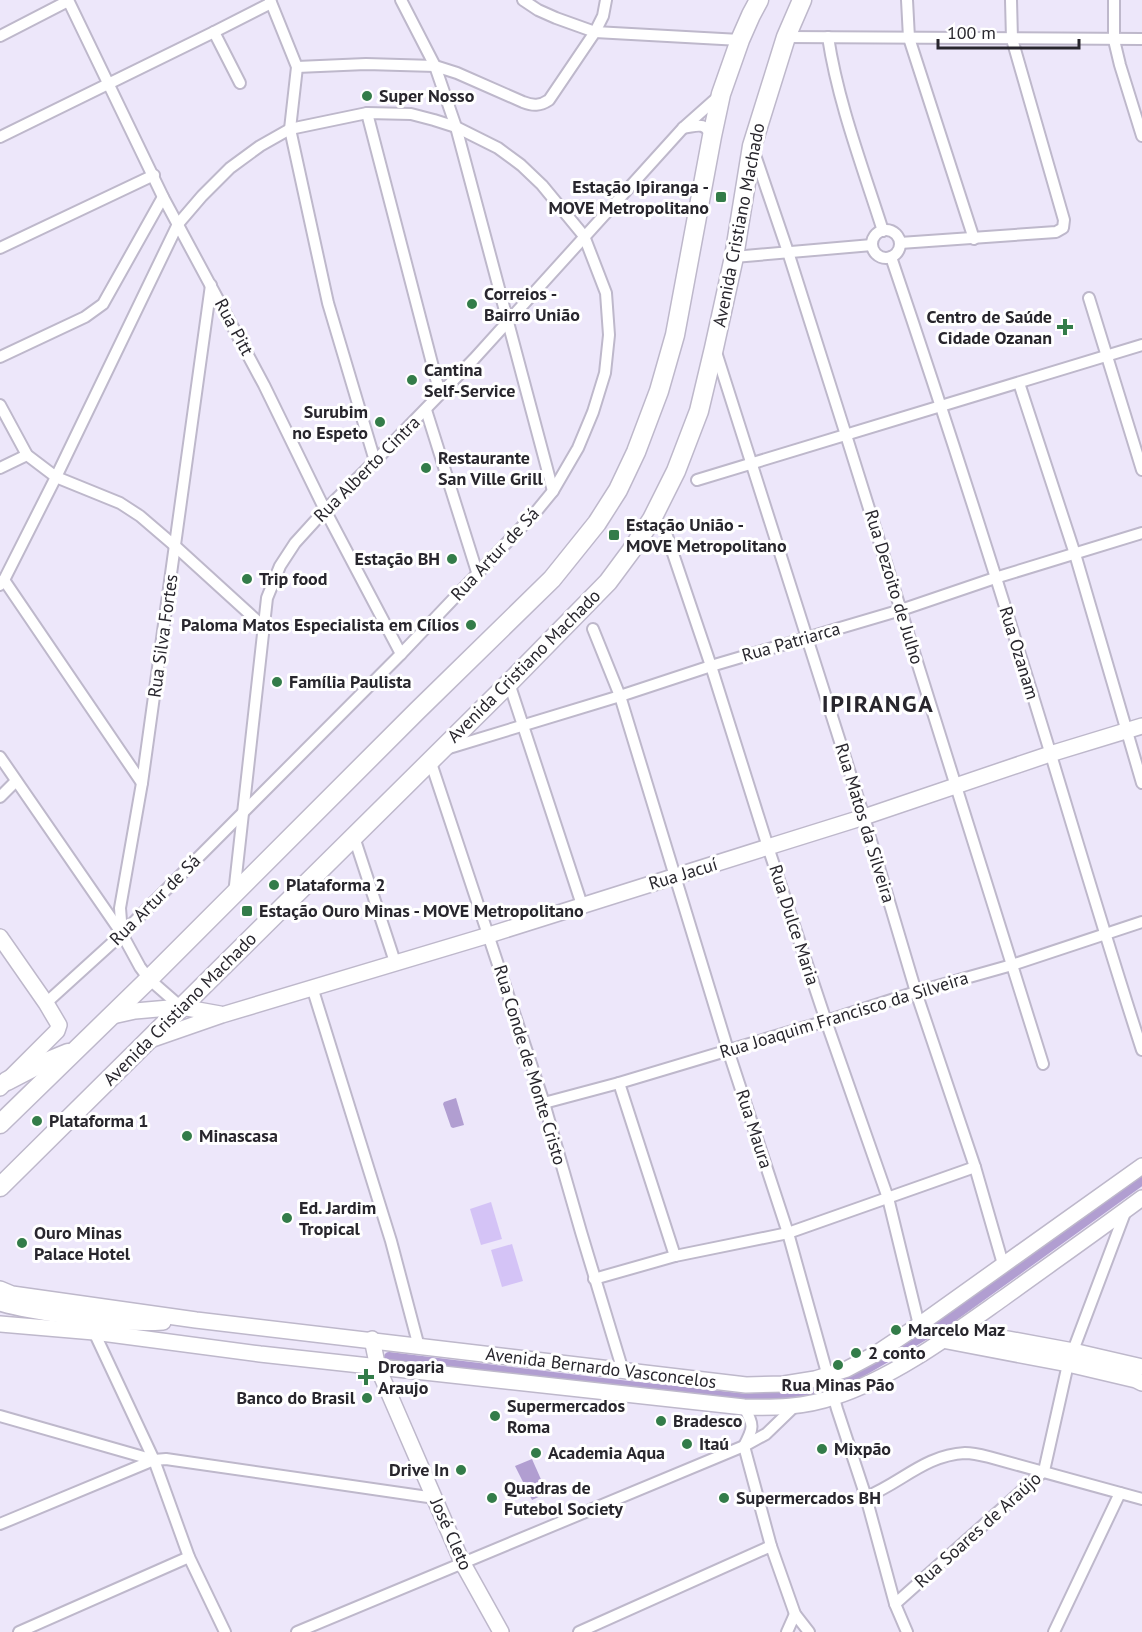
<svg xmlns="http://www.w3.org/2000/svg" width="1142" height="1632" viewBox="0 0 1142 1632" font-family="'PT Sans',sans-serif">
<rect width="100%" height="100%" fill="#ede7fa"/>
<g fill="#d4c3f6">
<polygon points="491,1202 502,1239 481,1245 470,1209"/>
<polygon points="512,1244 523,1281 502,1287 491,1250"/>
</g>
<g fill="#b19ed1">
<polygon points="456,1098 464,1125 453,1128 451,1127 443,1104 444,1102"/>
<polygon points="532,1459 547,1493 532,1500 515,1466"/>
</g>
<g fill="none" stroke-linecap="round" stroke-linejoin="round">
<polyline stroke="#b19ed1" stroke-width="10" points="389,1357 611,1384 748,1399 815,1389 844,1382 937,1328 1142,1180"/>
<defs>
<g id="street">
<polyline points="68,0 163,197 264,385 325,510 401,654"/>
<polyline points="270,0 297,67 290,129 328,303 375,461"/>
<polyline points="401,0 435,66 456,127 553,491"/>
<polyline points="523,0 538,10 556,18 595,32 740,40"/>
<polyline points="907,0 909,38 974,239"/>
<polyline points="1114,0 1114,40 1120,65 1142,136"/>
<polyline points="214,32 240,83"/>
<polyline points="0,36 68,1"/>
<polyline points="786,37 1142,39"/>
<path d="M828,37C838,103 863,168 883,231"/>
<path d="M297,67L366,64L435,66L457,73L523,102C533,106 540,106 549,100L595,32L603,16L606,0"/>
<polyline points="367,113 440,394"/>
<path d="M683,128C698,126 703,121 712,136"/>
<polyline points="0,137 214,32 271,3"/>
<polyline points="754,152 788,252 846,435 1043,1064"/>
<circle cx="886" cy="244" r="14"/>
<polyline points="900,243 1056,232 1063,228 1064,220 1012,39 1011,0"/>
<polyline points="0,248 154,175"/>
<polyline points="734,257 872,245"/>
<path d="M891,257C947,422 1000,588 1051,755C1081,854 1110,952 1142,1050"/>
<polyline points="1089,298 1142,470"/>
<polyline points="716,352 864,817 916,992 975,1167 1003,1264"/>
<polyline points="0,357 85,317 103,304 163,197"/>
<polyline points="1019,383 1075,554 1142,783"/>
<polyline points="0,405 27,455 56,477 120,503 140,516 175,546 264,627"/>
<polyline points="426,410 477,572"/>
<polyline points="0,468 27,455"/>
<polyline points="697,480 1142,345"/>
<polyline points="664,527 711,666 768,847 826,1021 888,1198 919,1325"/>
<polyline points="4,580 142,783"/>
<polyline points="0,585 4,580 56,477 178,224 202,196 230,168 260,146 290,129 367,113 411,114 434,120 456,127 498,148 521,165 542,185 584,236 606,293 609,335 605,373 593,412 578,448 553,491 535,513 401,654 122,934 46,1003"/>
<polyline points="593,629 620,696 728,1050 788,1233 837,1409 866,1497 895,1604 907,1632"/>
<polyline points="509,683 582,905"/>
<polyline points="449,748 620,696 711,666 901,610 995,578 1142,533"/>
<polyline points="0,757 120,931"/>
<polyline points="430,760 544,1103 581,1232 623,1371"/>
<polyline points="0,797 16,781"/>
<polyline points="354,837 395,962"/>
<polyline points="234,894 267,598 280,566 295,543 325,510 375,461 474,359 683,128 719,96"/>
<polyline points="312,987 391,1241 419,1347"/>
<polyline points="181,1007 149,979 140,967 122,934 120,908 142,783 211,285"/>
<polyline points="619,1083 675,1256"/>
<polyline points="544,1103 619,1083 826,1021 916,992 1012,965 1142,922"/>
<polyline points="594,1279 675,1256 788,1233 975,1167"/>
<polyline points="94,1332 154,1460 189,1557 225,1632"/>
<polyline points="0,1416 154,1460 166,1459 435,1498"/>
<polyline points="744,1446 771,1546 795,1614 809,1632"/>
<path d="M744,1446C754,1427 754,1426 744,1407"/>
<path d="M866,1497C901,1483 925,1455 965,1453C973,1453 981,1455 989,1457L1142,1499"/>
<polyline points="0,1524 154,1460"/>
<polyline points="895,1604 1044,1471 1068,1364 1126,1210"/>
<polyline points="19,1632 189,1557"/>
<polyline points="297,1632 744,1446 766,1434 795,1406"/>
<polyline points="579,1632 771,1546"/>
<polyline points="787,1632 795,1614"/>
<polyline points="1054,1632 1120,1493"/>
</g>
<g id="secondary">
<polyline points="0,937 46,1003 59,1025 57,1031 0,1088"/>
<polyline points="108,1017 135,1011 181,1007 220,1014"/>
<polyline points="150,1040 222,1015 489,935 768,847 864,817 1050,754 1142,726"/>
<polyline points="0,1289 12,1294 196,1320 746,1385 784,1384 815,1379 847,1369 877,1353 919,1325 1142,1166"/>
<path d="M0,1303C23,1310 46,1313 69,1316C100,1320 132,1324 163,1322"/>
<path d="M0,1324L94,1332L260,1354L744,1407C775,1408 805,1407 834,1397C893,1378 951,1335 1002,1299C1049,1265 1096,1232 1142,1198"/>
<polyline points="959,1330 1073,1351 1142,1367"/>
<polyline points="372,1339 378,1368 462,1562 501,1632"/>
<polyline points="942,1340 1068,1364 1136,1380 1142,1383"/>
</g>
<g id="highway">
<polyline points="7,1081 34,1067 68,1053"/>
<polyline points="0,1124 149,979 417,711 552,579 597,523 618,490 636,452 659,391 675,335 712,136 721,94 740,40 751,15 759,0"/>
<polyline points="0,1187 509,683 608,582 631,551 652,519 676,471 699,411 714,348 734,257 752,146 786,37 802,0"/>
</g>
</defs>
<use href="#street" stroke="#beb8cb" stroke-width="14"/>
<use href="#secondary" stroke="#beb8cb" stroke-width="18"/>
<use href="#highway" stroke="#beb8cb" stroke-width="21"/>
<use href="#street" stroke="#fff" stroke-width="10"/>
<use href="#secondary" stroke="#fff" stroke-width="15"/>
<use href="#highway" stroke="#fff" stroke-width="18"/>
</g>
<g fill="#337c49" stroke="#fff" stroke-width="2">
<circle cx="367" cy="96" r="6"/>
<rect x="715" y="191" width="12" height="12" rx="3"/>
<circle cx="472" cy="304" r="6"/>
<path d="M1062 318h6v6h6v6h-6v6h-6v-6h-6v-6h6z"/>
<circle cx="412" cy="380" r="6"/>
<circle cx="380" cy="422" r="6"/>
<circle cx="426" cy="468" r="6"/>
<rect x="608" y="529" width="12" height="12" rx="3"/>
<circle cx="452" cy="559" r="6"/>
<circle cx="247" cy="579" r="6"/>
<circle cx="471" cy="625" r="6"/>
<circle cx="277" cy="682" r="6"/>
<circle cx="274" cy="885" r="6"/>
<rect x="241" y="905" width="12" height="12" rx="3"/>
<circle cx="37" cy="1121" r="6"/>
<circle cx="187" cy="1136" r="6"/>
<circle cx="287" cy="1218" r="6"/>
<circle cx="22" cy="1243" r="6"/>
<circle cx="896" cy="1330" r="6"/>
<circle cx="856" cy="1353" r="6"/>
<circle cx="838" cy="1365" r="6"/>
<path d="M363 1368h6v6h6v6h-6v6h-6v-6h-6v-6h6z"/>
<circle cx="367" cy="1398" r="6"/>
<circle cx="495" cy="1416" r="6"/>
<circle cx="661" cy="1421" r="6"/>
<circle cx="687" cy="1444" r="6"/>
<circle cx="822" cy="1449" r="6"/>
<circle cx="536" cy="1453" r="6"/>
<circle cx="461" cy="1470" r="6"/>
<circle cx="492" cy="1498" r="6"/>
<circle cx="724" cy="1498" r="6"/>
</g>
<g text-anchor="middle" stroke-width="6" stroke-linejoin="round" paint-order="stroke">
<g font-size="18" font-weight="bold" fill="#28262d" stroke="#fff" text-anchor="start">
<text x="379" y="102">Super Nosso</text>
<text x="709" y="193" text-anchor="end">Estação Ipiranga -<tspan x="709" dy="21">MOVE Metropolitano</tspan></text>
<text x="484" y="300">Correios -<tspan x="484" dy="21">Bairro União</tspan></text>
<text x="1052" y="323" text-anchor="end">Centro de Saúde<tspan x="1052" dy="21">Cidade Ozanan</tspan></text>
<text x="424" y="376">Cantina<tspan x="424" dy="21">Self-Service</tspan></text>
<text x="368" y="418" text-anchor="end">Surubim<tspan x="368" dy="21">no Espeto</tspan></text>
<text x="438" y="464">Restaurante<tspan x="438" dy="21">San Ville Grill</tspan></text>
<text x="626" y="531">Estação União -<tspan x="626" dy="21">MOVE Metropolitano</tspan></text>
<text x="440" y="565" text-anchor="end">Estação BH</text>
<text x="259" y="585">Trip food</text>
<text x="459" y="631" text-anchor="end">Paloma Matos Especialista em Cílios</text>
<text x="289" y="688">Família Paulista</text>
<text x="286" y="891">Plataforma 2</text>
<text x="259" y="917">Estação Ouro Minas - MOVE Metropolitano</text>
<text x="49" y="1127">Plataforma 1</text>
<text x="199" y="1142">Minascasa</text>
<text x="299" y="1214">Ed. Jardim<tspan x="299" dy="21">Tropical</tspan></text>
<text x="34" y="1239">Ouro Minas<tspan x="34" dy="21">Palace Hotel</tspan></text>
<text x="908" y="1336">Marcelo Maz</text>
<text x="868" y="1359">2 conto</text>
<text x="378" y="1373">Drogaria<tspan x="378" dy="21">Araujo</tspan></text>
<text x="838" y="1391" text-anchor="middle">Rua Minas Pão</text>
<text x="355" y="1404" text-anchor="end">Banco do Brasil</text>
<text x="507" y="1412">Supermercados<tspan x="507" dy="21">Roma</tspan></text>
<text x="673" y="1427">Bradesco</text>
<text x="699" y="1450">Itaú</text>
<text x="834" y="1455">Mixpão</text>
<text x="548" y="1459">Academia Aqua</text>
<text x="449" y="1476" text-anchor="end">Drive In</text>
<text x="504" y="1494">Quadras de<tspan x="504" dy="21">Futebol Society</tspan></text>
<text x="736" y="1504">Supermercados BH</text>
</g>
<g font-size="18" fill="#28262d" stroke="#fff">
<text transform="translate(739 225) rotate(-79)" y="6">Avenida Cristiano Machado</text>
<text transform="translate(234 327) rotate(62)" y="6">Rua Pitt</text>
<text transform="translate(367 469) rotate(-45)" y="6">Rua Alberto Cintra</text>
<text transform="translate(495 554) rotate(-47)" y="6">Rua Artur de Sá</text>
<text transform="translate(894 587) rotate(73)" y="6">Rua Dezoito de Julho</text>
<text transform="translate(163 636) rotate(-82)" y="6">Rua Silva Fortes</text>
<text transform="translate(791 642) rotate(-16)" y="6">Rua Patriarca</text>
<text transform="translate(1019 653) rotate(73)" y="6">Rua Ozanam</text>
<text transform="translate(524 666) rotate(-45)" y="6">Avenida Cristiano Machado</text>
<text transform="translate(865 823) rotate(73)" y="6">Rua Matos da Silveira</text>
<text transform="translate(683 874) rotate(-17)" y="6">Rua Jacuí</text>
<text transform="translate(155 900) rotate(-45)" y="6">Rua Artur de Sá</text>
<text transform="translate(794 925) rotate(72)" y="6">Rua Dulce Maria</text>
<text transform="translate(180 1009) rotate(-45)" y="6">Avenida Cristiano Machado</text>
<text transform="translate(844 1015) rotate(-17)" y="6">Rua Joaquim Francisco da Silveira</text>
<text transform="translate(530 1065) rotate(73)" y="6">Rua Conde de Monte Cristo</text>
<text transform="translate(754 1129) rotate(72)" y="6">Rua Maura</text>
<text transform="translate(601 1368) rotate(7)" y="6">Avenida Bernardo Vasconcelos</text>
<text transform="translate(978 1530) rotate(-42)" y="6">Rua Soares de Araújo</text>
<text transform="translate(451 1534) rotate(66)" y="6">José Cleto</text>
</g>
<g font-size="24" font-weight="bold" letter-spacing="1.5" fill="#28262d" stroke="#fff">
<text x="878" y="712">IPIRANGA</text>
</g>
</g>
<path d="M938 39v9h141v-9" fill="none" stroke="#28262d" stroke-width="3"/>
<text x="947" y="39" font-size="18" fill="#28262d" stroke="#ffffff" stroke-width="4.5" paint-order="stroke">100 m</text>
</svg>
